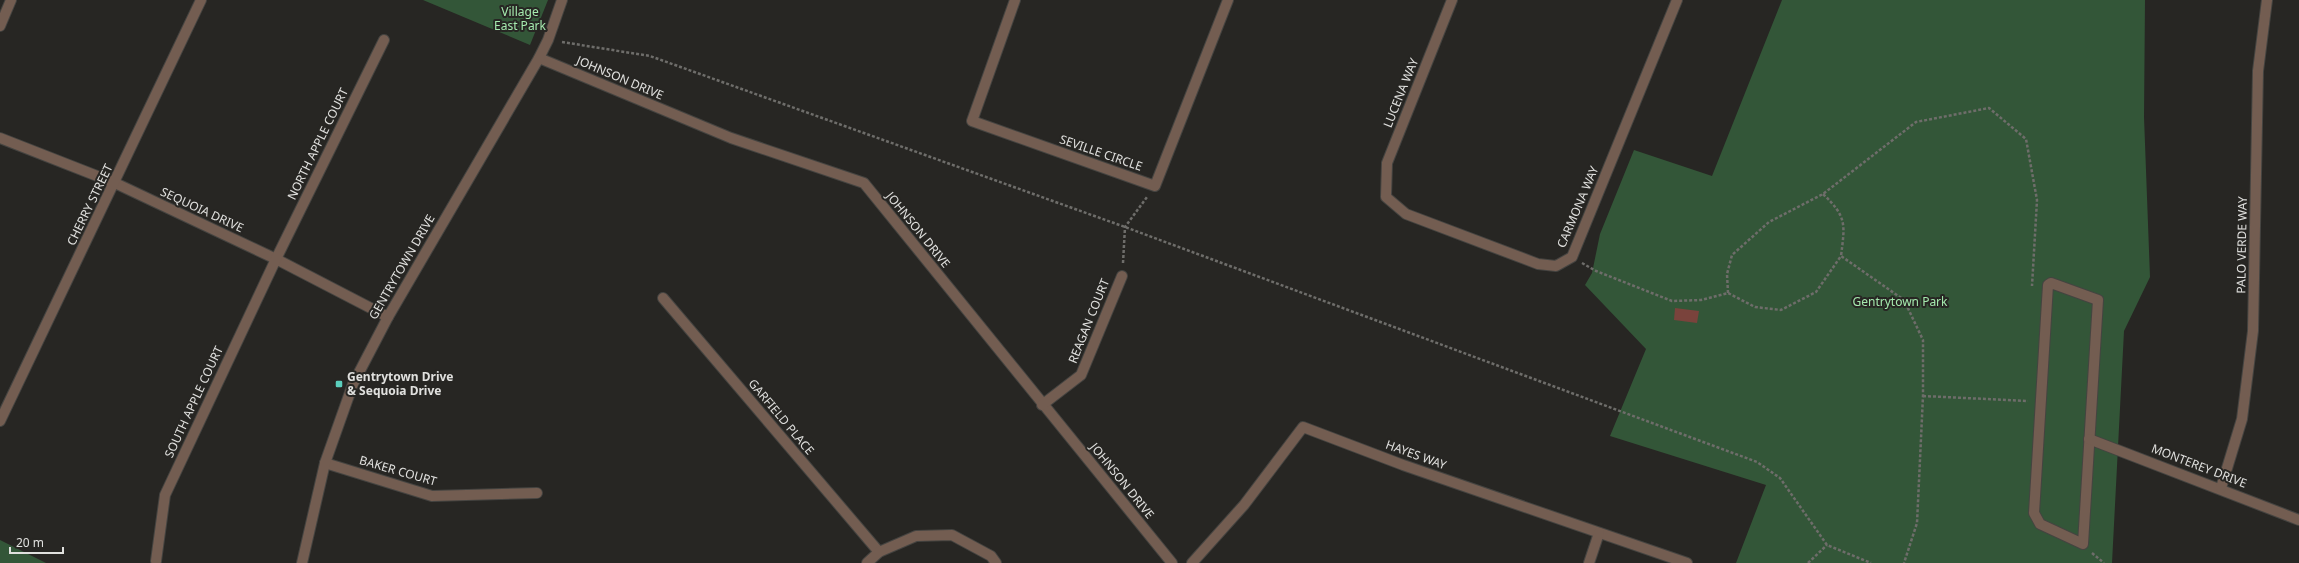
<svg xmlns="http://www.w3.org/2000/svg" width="2299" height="563" viewBox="0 0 2299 563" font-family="'Noto Sans',sans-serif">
<rect width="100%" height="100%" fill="#272623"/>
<g fill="#335638">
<polygon points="423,0 548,0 530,45"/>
<polygon points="1782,0 2145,0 2144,117 2150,277 2124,331 2112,563 1736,563 1766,485 1610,436 1646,349 1585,285 1592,273 1600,234 1634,150 1712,176"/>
<polygon points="0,540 46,563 0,563"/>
</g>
<polygon fill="#7a433c" points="1675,308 1699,311 1697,323 1674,320"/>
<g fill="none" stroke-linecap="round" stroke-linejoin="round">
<defs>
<g id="minor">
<polyline points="1015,0 972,121 1155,186 1228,0"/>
<polyline points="1452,0 1387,163 1386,197 1406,214 1538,264 1556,266 1572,257 1677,0"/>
<polyline points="0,26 11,0"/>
<polyline points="539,58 731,138 864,183 1172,563"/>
<polyline points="0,138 115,183 276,259 388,317"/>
<polygon points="2051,283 2098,300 2083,544 2040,524 2034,513 2048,285"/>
<polyline points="663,298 879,552"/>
<polyline points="1042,405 1081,375 1122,276"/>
<polyline points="0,421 201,0"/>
<polyline points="2089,439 2299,520"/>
<polyline points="325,463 432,496 537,493"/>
<polyline points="2221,488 2242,419 2253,331 2258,71 2267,0"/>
<polyline points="156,561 165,495 276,259 384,40"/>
<polyline points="302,563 325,463 353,384 388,317 539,58 548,40 562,0"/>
<polyline points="867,563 879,552 916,536 952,535 991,556 996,563"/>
<polyline points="1192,563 1244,505 1303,427 1403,465 1687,563"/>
<polyline points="1589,563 1599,533"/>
</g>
</defs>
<use href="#minor" stroke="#454441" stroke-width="12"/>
<g stroke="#6e6d6a" stroke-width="2.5" stroke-dasharray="3 2" stroke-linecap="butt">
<polyline points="562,42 650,56 1125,227 1757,462 1780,478 1827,545 1871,563"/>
<path d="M1823,194C1847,217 1845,224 1841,256"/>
<polyline points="1123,263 1125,227 1147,197"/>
<polyline points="1582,263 1596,271 1672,301 1701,300 1728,293 1755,307 1781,310 1816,292 1841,256 1904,300 1923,340 1923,396 1917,523 1904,563"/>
<polyline points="1728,293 1727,274 1732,255 1769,222 1823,194 1916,122 1989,108 2026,139 2037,200 2032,286"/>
<polyline points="1923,396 2028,401"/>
<polyline points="2092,553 2104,563"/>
<polyline points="1808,563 1827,545"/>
</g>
<use href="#minor" stroke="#735d51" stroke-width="10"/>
</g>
<rect fill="#5bcebc" stroke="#272623" stroke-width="1.5" x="335" y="380" width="8" height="8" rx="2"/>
<g text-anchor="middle" stroke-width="4" stroke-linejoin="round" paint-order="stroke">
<g font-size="12" fill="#a5eaae" stroke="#272623">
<text x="520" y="16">Village<tspan x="520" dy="14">East Park</tspan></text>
<text x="1900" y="306">Gentrytown Park</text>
</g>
<g font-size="12" fill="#e0e0de" stroke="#272623">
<text transform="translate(620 78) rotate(23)" y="4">JOHNSON DRIVE</text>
<text transform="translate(1401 93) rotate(-68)" y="4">LUCENA WAY</text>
<text transform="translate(318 144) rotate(-64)" y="4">NORTH APPLE COURT</text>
<text transform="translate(1101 153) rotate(19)" y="4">SEVILLE CIRCLE</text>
<text transform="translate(90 205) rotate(-64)" y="4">CHERRY STREET</text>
<text transform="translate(1578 207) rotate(-67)" y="4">CARMONA WAY</text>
<text transform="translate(202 210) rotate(25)" y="4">SEQUOIA DRIVE</text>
<text transform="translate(918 230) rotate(51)" y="4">JOHNSON DRIVE</text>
<text transform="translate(2242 245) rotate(-89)" y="4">PALO VERDE WAY</text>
<text transform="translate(402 267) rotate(-60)" y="4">GENTRYTOWN DRIVE</text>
<text transform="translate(1089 321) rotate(-68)" y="4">REAGAN COURT</text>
<text transform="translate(194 402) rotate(-65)" y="4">SOUTH APPLE COURT</text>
<text transform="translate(781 417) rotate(50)" y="4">GARFIELD PLACE</text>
<text transform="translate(1416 455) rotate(20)" y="4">HAYES WAY</text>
<text transform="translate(2199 466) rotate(21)" y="4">MONTEREY DRIVE</text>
<text transform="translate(398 471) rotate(16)" y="4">BAKER COURT</text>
<text transform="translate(1122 481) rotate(51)" y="4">JOHNSON DRIVE</text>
</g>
<g font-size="12" font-weight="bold" fill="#e0e0de" stroke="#272623" text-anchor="start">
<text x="347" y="381">Gentrytown Drive<tspan x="347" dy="14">&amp; Sequoia Drive</tspan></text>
</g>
</g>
<path d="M10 547v6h53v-6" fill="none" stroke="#e0e0de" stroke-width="2"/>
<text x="16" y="547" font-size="12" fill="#e0e0de" stroke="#272623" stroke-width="3" paint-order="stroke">20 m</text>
</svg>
